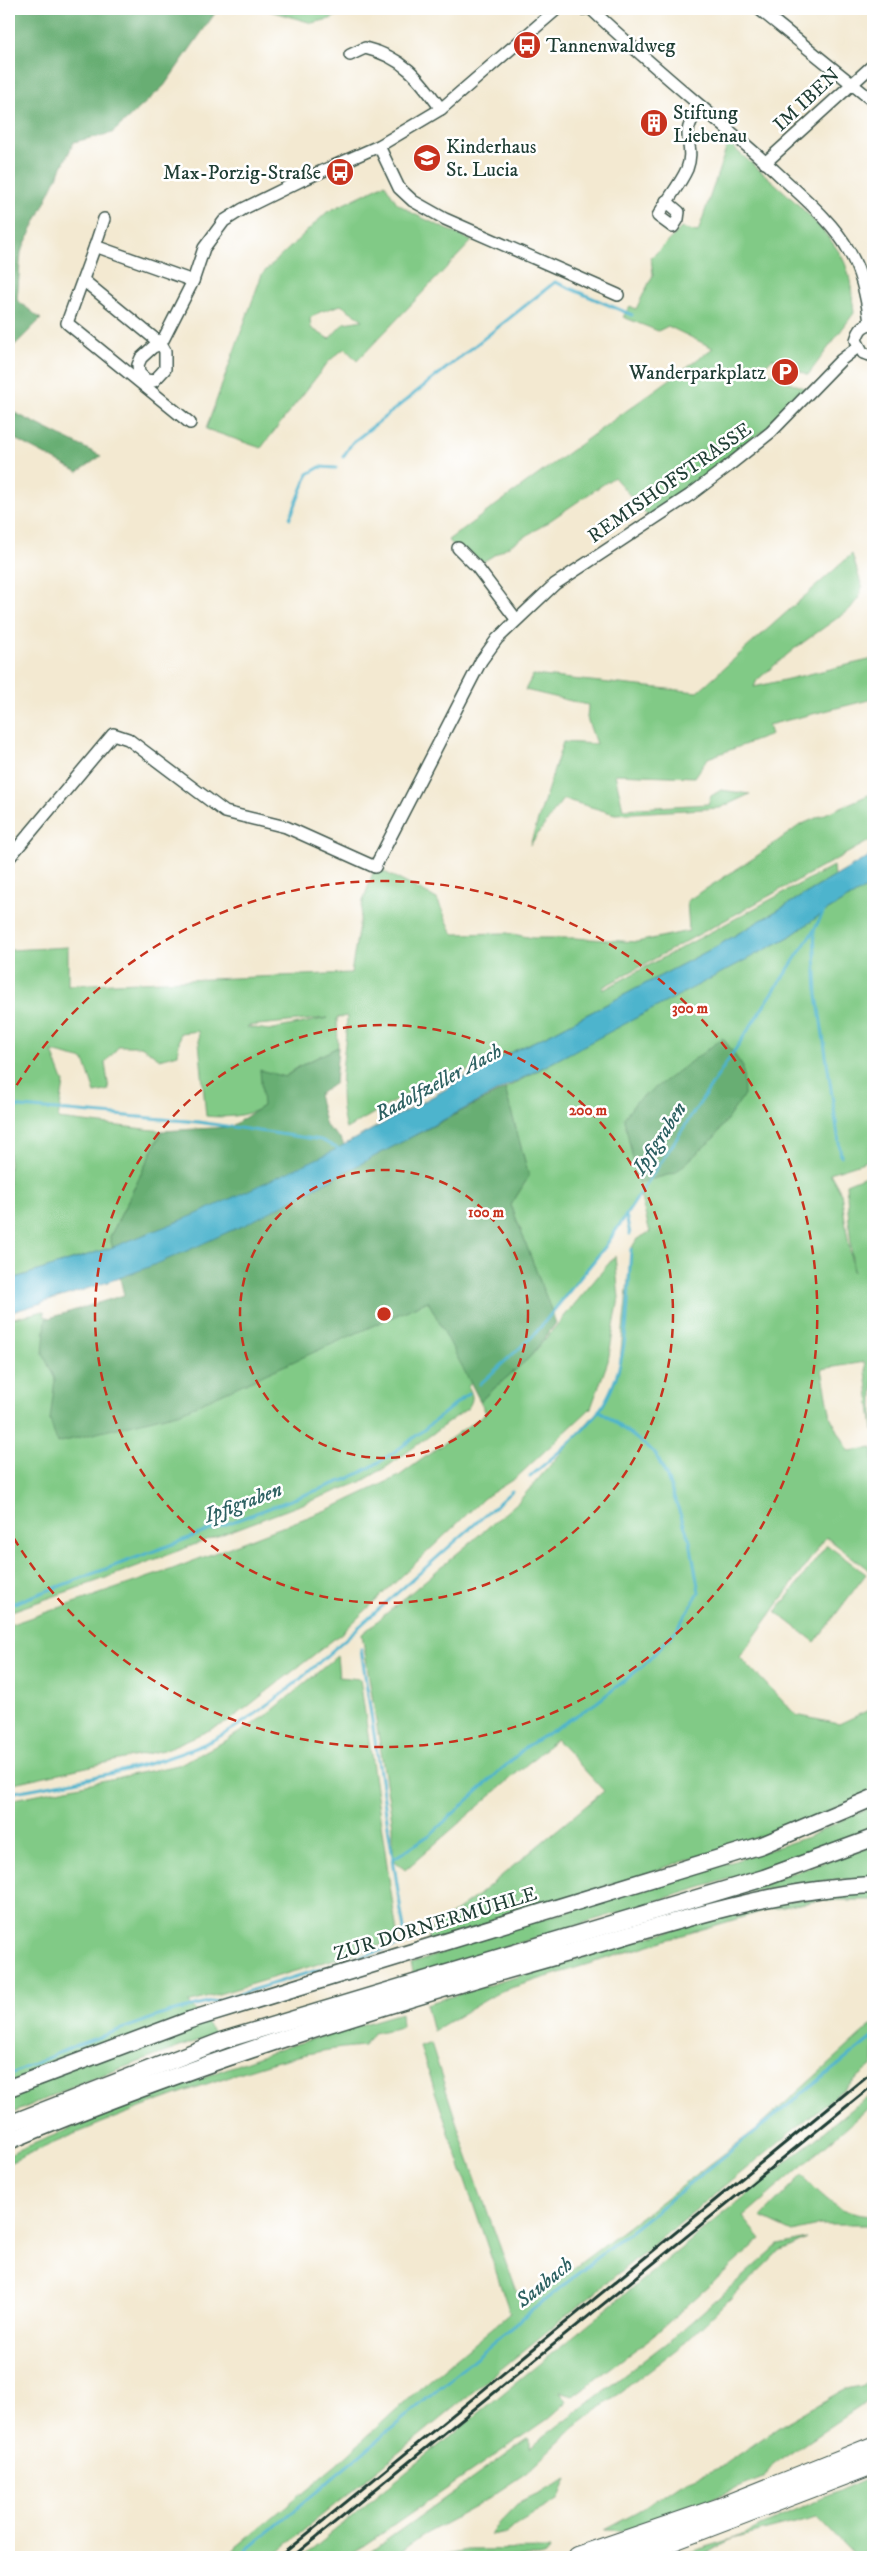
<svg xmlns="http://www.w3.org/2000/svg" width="882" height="2566" viewBox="0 0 882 2566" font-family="'IM FELL DW Pica',serif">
<rect width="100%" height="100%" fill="#fff"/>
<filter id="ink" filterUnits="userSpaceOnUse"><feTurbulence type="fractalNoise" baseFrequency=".02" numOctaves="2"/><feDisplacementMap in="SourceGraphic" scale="10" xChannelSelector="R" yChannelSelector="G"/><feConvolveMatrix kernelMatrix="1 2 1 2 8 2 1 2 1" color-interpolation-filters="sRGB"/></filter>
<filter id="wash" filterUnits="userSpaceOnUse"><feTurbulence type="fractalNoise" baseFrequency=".0096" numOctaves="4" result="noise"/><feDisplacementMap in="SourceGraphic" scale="20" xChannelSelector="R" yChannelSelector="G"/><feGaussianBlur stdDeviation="1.12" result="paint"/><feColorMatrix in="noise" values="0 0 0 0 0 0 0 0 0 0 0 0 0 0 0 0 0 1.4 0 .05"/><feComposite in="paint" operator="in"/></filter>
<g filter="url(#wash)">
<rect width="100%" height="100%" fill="#f3e9d1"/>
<g fill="#81ca86" stroke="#50845d" fill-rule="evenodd">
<polygon points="263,9 351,9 330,19 312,23"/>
<path d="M728,143C763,174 818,216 842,257C851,273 852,295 854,313L808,375L773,358L761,370L811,391L797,404L652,521L614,477L542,526L476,566L448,540L713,348L668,326L658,331L623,317L630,306L636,309L653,275L651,258L681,228L698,232Z"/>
<path d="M385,184L397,203L414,214L472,241L357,361L345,348L329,361L261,448L206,429L262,274L327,212ZM341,305L363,320L344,323L329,339L311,328L310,318L320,312Z"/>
<polygon points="852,554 862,587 859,597 850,609 794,649 757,680 754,687 873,659 873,699 768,725 771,735 708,758 695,777 615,774 623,809 708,804 711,796 721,790 750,794 720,808 615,814 563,799 530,845 563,742 596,744 587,718 588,705 525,690 533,675 697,692"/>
<path d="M873,793V839L603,987V990L833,866L834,877L717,946L550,1034L480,1067L423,1085L346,1129C335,1091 346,1055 347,1016L337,1018L338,1047C321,1056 302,1063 287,1075C277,1083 273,1099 263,1106C249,1117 222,1118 206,1116L198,1031L180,1033L178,1054L160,1059L141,1046H119L105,1063L109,1090L95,1093L84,1060L52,1052L64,1083L58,1119L162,1131L110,1237L113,1247L9,1280V950L68,947V985L351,973L363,901L375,867L437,899L453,934L507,933L533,938H575L637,942L689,931L687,901L754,858L800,825ZM328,1018L269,1030L247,1027L248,1026Z"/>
<polygon points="873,884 873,1159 830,1173 841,1193 853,1272 846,1184 873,1173 873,1431 865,1362 822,1369 831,1418 849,1451 873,1448 873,1573 826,1537 740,1657 796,1715 839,1724 873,1708 873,1791 797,1825 427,1944 430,1930 477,1896 604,1791 556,1739 405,1870 393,1859 393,1826 362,1634 518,1502 603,1405 619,1371 631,1249 637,1239 650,1232 640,1195 605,1247 552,1313 511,1205 529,1176 505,1089 672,995 789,937 823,913"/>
<polygon points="615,1256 619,1298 608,1361 591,1408 517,1477 484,1498 343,1632 228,1722 164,1750 9,1784 9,1625 170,1570 334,1507 399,1476 486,1413 480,1401 530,1357"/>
<path d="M428,1301L473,1382L468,1386C473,1395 474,1399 468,1408L388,1466L361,1482L103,1579L9,1612V1319L44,1311L45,1317H48L66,1440Z"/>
<polygon points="827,1545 866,1574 815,1642 776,1612"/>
<polygon points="337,1656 339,1677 360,1679 398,1940 189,2003 216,2034 78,2084 9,2115 9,2097 11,2095 9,2088 9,1800 178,1765 227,1740 266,1716"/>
<polygon points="873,1806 873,1830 817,1852 414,1975 411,1964 521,1925 667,1883 808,1837"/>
<polygon points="873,1846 873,1878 830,1880 722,1896"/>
<path d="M873,1892V1900H822L767,1910L666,1940L501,1991L433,2031L426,2004C496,1983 566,1962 636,1941C714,1918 792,1894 873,1892Z"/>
<path d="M401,2013L402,2027L373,2033L364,2046C303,2050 253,2068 195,2088C132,2110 70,2135 9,2163V2154L139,2100L289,2046Z"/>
<polygon points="873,2024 873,2065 271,2557 224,2557 336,2465 410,2397 510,2313 420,2047 431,2043 464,2146 518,2297 528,2303 755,2130"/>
<polygon points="873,2092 873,2104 743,2217 761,2239 652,2337 573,2396 560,2392 567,2402 548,2419 348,2557 302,2557"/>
<path d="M802,2175C826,2199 837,2214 873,2216V2225H820L793,2232L761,2217Z"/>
<polygon points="807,2239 777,2253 686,2342 575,2427 526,2473 475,2507 420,2537 395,2557 363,2557 529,2438 529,2448 674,2337 778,2245"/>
<polygon points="873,2377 873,2398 773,2465 763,2478 630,2531 604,2530 638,2512 679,2484 721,2467 782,2425 843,2390 861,2386"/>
<polygon points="873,2476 873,2557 856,2557 817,2517 732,2539 700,2557 675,2557 732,2539"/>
<polygon points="567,2479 558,2500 521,2521 506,2534 490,2533 520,2502"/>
<polygon points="550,2549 544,2556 539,2557 427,2557 468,2550"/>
</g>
<g fill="#68ae73" stroke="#447654">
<polygon points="9,9 218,9 164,86 131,116 112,133 74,142 21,252 17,300 41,319 9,351"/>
<polygon points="9,410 101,456 78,472 9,436"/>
<polygon points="723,1038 743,1067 744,1095 715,1137 675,1173 638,1183 624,1118 636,1102"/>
<polygon points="338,1047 335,1083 318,1095 326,1126 341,1139 355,1166 505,1089 529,1176 511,1205 556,1323 530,1357 480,1401 428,1301 181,1412 57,1443 50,1420 55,1379 43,1354 46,1319 124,1295 110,1237 162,1131 230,1127 263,1106 260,1070 285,1077 300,1066"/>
</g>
<path fill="#4eb4cd" stroke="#367880" d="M873,854V884L823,913L789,937L245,1225C223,1233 204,1244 182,1253C127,1278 67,1295 9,1313V1280L113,1247L197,1214L327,1154L448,1088L480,1067L550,1034L717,946Z"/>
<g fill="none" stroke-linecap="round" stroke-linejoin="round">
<g stroke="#4eb4cd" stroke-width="3">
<polyline points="343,457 352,443 555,282 632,315"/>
<polyline points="290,518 308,474 320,467 336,468"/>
<polyline points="814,931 817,995 841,1156"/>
<polyline points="9,1106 198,1122 321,1140 341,1150"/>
<polyline points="626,1215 630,1234"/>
<polyline points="480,1384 534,1335 605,1247 814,930 825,909"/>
<path d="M530,1477C553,1456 587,1431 603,1405C631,1361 627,1299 631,1249"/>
<path d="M9,1605L350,1478C395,1457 430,1424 469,1393"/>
<path d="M9,1793C73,1781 141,1771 202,1745C237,1730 268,1705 298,1681L512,1491"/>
<polyline points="393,1859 431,1834 526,1747 596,1703 644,1665 677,1629 699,1592 690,1541 666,1475 655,1453 599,1410"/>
<polyline points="9,2075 74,2046 167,2013 216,2001 406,1943 361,1649"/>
<polyline points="239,2557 525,2316 873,2037"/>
</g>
</g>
</g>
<g filter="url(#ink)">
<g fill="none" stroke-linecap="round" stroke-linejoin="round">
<defs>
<g id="street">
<polyline points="576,9 584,9"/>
<path d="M591,9C650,65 714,116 774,170C799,194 832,220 849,251C862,274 867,297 870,323"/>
<polyline points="759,9 873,101"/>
<path d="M350,55L365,48C403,57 419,78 441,109"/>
<polyline points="379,146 399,188 413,201 445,219 618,295"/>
<polyline points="765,163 873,65"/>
<path d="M666,201L679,212L678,219L673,227L658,216C666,201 680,185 687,169C697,142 675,135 702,107"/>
<polyline points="95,246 104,219"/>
<polyline points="83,280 161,344 165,351 165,369 154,381 146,380 139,373 138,365 141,358 153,347 161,344 193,281 204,248 224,221 243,209 300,181 379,146 441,109 557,9"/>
<path d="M873,324C863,324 859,330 856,340L863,353L873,356"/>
<polyline points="190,423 67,323 95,246 193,281"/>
<polyline points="458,548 476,566 516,619"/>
<polyline points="9,858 113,734 128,739 225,812 286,827 375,867 481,661 497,639 555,584 690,495 727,467 771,432 841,360 858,347"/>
</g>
<g id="secondary">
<polyline points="9,2088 190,2020 762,1845 873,1798"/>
<polyline points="9,2124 224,2040 764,1878 873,1838"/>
<path d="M9,2141C189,2065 375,2007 564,1954C665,1925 768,1889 873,1885"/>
</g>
<g id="highway">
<polyline points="578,2557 718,2509 873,2447"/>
<polyline points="629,2557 873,2464"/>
</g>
</defs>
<use href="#street" stroke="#3f574c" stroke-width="14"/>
<use href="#secondary" stroke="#3f574c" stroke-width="19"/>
<use href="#highway" stroke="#3f574c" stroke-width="22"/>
<use href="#street" stroke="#fff" stroke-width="11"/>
<use href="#secondary" stroke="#fff" stroke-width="16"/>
<use href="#highway" stroke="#fff" stroke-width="20"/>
<g stroke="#1f3d34" stroke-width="3">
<polyline points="279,2557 873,2071"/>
<polyline points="292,2557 873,2085"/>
</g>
</g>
</g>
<g fill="none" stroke="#c8321e" stroke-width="2.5" stroke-dasharray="9 6">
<circle cx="384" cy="1314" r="144"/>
<circle cx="384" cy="1314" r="289"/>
<path d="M9 1098A433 433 0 1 1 9 1530"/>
</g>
<defs>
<symbol id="bus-disc" viewBox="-11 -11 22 22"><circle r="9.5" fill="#c8321e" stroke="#fff"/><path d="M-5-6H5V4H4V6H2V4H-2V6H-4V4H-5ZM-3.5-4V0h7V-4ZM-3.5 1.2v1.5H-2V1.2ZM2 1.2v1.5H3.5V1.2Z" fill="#fff"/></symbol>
<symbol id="building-disc" viewBox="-11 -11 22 22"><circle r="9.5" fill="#c8321e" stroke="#fff"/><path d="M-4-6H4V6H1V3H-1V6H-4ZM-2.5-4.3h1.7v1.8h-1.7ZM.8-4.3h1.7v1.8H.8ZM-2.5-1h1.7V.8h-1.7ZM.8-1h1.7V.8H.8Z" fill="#fff"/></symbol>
<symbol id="school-disc" viewBox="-11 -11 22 22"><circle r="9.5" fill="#c8321e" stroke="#fff"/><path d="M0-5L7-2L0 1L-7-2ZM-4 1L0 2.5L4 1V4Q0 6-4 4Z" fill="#fff"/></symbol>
<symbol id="parking-disc" viewBox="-11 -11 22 22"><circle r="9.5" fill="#c8321e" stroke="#fff"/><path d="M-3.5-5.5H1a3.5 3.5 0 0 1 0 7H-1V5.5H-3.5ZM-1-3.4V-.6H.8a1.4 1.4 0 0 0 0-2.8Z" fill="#fff"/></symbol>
</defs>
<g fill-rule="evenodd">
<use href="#bus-disc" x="511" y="29" width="32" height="32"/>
<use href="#building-disc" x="638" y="107" width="32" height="32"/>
<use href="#school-disc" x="411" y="142" width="32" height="32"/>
<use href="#bus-disc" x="324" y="156" width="32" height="32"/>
<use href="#parking-disc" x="769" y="356" width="32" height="32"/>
</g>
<g text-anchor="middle" stroke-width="5" stroke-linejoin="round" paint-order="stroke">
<g font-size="20" fill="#1f3d34" stroke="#fff" text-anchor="start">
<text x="546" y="52">Tannenwaldweg</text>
<text x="673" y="119">Stiftung<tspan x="673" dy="23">Liebenau</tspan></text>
<text x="446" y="153">Kinderhaus<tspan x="446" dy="23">St. Lucia</tspan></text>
<text x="321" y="179" text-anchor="end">Max-Porzig-Straße</text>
<text x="766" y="379" text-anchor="end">Wanderparkplatz</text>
</g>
<g font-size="20" fill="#1f3d34" stroke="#fff">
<text transform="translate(806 99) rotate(-43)" y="7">IM IBEN</text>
<text transform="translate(669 482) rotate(-35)" y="7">REMISHOFSTRASSE</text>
<text transform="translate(435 1923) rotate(-17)" y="7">ZUR DORNERMÜHLE</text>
</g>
<g font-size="21" font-style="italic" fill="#2d6162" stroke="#fff">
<text transform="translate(438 1082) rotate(-28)" y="7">Radolfzeller Aach</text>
<text transform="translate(659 1138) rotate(-57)" y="7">Ipfigraben</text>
<text transform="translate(243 1502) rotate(-20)" y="7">Ipfigraben</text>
<text transform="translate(544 2282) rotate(-39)" y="7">Saubach</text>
</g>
</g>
<circle cx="384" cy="1314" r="8" fill="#c8321e" stroke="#fff" stroke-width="2.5"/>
<g font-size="15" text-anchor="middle" font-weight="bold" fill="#c8321e" stroke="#fff" stroke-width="5" stroke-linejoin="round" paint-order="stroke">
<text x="690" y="1013">300 m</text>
<text x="588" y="1115">200 m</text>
<text x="486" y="1217">100 m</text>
</g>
<rect width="882" height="2566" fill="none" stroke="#fff" stroke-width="30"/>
</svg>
